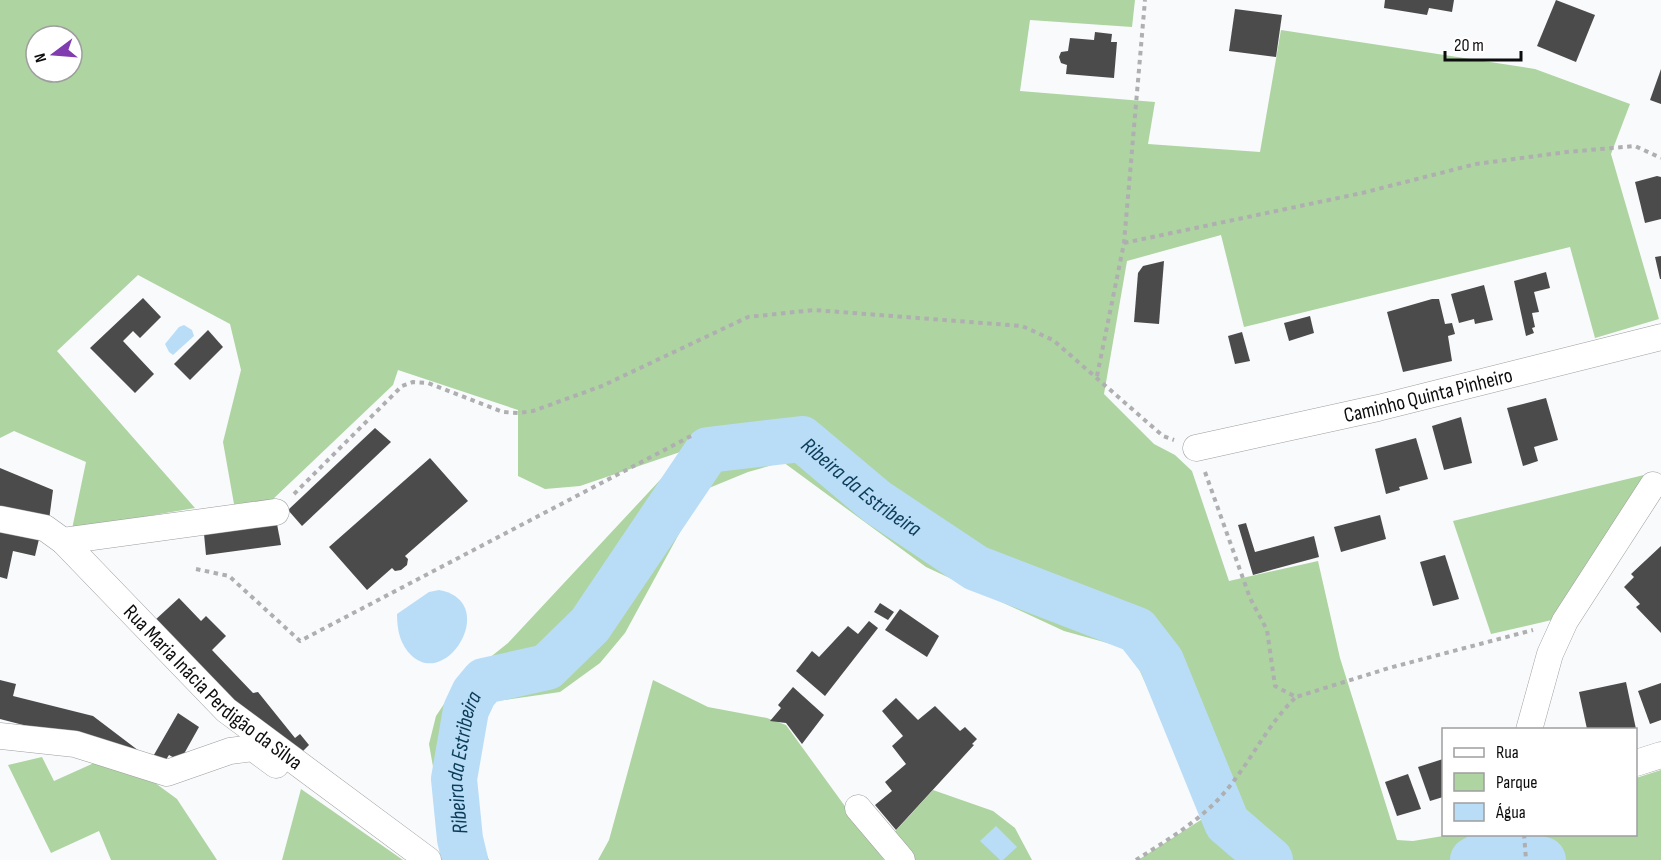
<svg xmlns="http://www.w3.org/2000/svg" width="1661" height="860" viewBox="0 0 1661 860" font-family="'Sofia Sans Condensed',sans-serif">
<rect width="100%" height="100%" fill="#f9fafc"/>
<g fill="#aed4a1" fill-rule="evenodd">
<path d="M0,0H1135L1132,27L1030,20L1020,91L1155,102L1148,144L1260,152L1281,30L1535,69L1630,104L1611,154L1659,319L1595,338L1570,247L1244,327L1221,235L1127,261L1104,394L1154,444L1175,455L1192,471L1229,581L1318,561L1340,658L1397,840L1413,841L1455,834H1636V778L1661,770V860H1138L1207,816L1138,667L1122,647L1064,631L926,567L783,462L748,472L709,488L692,510L625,633L600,663L560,692L490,702L475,716L463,785L472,845L481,841L489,860H444L449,857L429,744L436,716L458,683L508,643L689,449L580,486L545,489L518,476V410L398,370L393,385L271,501L234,504L223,442L241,370L230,324L138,275L57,351L195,508L72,529L86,462L14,431L0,438ZM36,36H72V72H36Z"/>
<polygon points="1644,475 1568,613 1556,619 1491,634 1453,521"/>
<polygon points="653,680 708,707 767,718 786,725 884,860 598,860 609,840"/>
<polygon points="42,757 54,781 94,763 147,777 177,799 217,860 111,860 99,831 51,853 8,765"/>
<polygon points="301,789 403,860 282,860"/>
<polygon points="933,790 993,811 1015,828 1032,860 914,860 890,837"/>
</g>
<g fill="#b9ddf7">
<polygon points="184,325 192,330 194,336 173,355 169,352 165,344 179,327"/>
<path d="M439,590C500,601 448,689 412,656C400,645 397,630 397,614L429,592Z"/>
<polygon points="996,826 1017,847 1003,860 1000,860 980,841"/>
</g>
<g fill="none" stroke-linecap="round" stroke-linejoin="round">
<g stroke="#b9ddf7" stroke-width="46">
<path id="s1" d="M465,860L460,839L454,779L466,710L474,693L484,681L547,667L590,625L708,450L802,439L877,502L976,568L1137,630L1161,661L1227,823L1270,860"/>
<polyline points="1473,860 1496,847 1543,860"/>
</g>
</g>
<g fill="#4c4b4c">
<polygon points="1385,0 1454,0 1452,12 1429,8 1427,15 1384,8"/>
<polygon points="1556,0 1595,15 1576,62 1537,46"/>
<polygon points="1235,9 1282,15 1276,57 1229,51"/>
<polygon points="1095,32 1112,34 1111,42 1117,42 1114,78 1066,74 1067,65 1061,63 1059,57 1061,52 1068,51 1070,38 1094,40"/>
<polygon points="1661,69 1661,104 1650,100"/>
<polygon points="1657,176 1661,177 1661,219 1645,223 1635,182"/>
<polygon points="1661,256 1661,279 1660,279 1655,257"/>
<polygon points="1164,261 1159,324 1134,322 1138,273 1143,266"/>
<polygon points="1546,272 1550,288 1534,292 1539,312 1532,313 1535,327 1532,328 1534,333 1526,336 1514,281"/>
<polygon points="1484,285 1493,320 1475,324 1474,319 1459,323 1451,294"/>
<polygon points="143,298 161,317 140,338 133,331 123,341 154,374 135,393 90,348"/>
<polygon points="1432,299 1439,299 1445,324 1452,323 1455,334 1448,336 1452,361 1403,372 1387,312"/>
<polygon points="1310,316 1314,333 1289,341 1284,323"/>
<polygon points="208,330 223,347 190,380 174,364"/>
<polygon points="1242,332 1250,361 1235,364 1228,336"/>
<polygon points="1546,398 1558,440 1534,447 1538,461 1523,466 1507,408"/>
<polygon points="1461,417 1472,463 1444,470 1432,426"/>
<polygon points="375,428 391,442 302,526 288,510"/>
<polygon points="1416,438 1428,479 1399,487 1400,490 1386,494 1375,449"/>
<polygon points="430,458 468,501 405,556 408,559 407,565 401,570 395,571 392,568 367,590 329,547"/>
<polygon points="0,468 53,490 49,520 0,512"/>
<polygon points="1380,515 1386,539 1341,552 1334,527"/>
<polygon points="1246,523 1255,552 1314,536 1319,557 1253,575 1238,525"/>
<polygon points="277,524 281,545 206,555 204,534"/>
<polygon points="0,527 40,535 35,556 13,551 7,579 0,577"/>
<polygon points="1661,546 1661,633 1636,607 1640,604 1624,587 1634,577 1631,574"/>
<polygon points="1445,555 1459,599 1433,606 1420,562"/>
<polygon points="179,598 201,621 206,616 226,636 212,650 253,693 258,692 295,738 300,734 309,745 299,755 256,723 154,621"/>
<polygon points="880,603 894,612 888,620 874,612"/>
<polygon points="900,609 939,636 927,657 885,630"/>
<polygon points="869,621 878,628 825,696 796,671 812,651 819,657 848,626 858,634"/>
<polygon points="0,680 16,684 13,696 93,716 147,757 0,719"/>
<polygon points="1626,682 1636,729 1587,729 1579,692"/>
<polygon points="1661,683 1661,720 1650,724 1638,691"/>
<polygon points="793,687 824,715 802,744 786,723 770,721 781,708 778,705"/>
<polygon points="896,698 918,720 935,706 960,731 965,727 977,739 972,744 974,745 896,830 875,805 892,791 885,782 906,764 892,746 903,736 882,711"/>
<polygon points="178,713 199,727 180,761 169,755 162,766 151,760"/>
<polygon points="1443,759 1443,797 1430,801 1418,767"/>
<polygon points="1408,774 1421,809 1397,816 1385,782"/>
</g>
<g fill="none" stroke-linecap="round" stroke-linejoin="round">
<defs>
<g id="minor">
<path id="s2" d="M1196,448L1378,408L1661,337"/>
<path id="s3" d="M0,519L45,528L63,541L226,710L428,860"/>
<polyline points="63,541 276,512"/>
<polyline points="1529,730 1550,654 1565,621 1653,485"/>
<polyline points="0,736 75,744 167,773 230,751 253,748 276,765"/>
<polyline points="1636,763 1661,755"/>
<polyline points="858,808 902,860"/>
</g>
</defs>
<use href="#minor" stroke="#9c9d9e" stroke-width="27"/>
<g stroke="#afafb1" stroke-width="4" stroke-dasharray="4.5 4.5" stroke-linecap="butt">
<polyline points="1124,243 1362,193 1476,164 1567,152 1635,146 1661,158"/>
<polyline points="1097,376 1124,243 1145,0"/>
<polyline points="1205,472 1250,598 1267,630 1275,686 1296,697 1389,668 1533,630"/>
<polyline points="294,494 402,386 413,382 428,383 503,412 518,413 533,411 602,386 748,317 814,310 1022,326 1053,340 1163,436 1174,440"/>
<polyline points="196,569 229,576 300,641 691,436"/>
<polyline points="1524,834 1526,860"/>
<path d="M1136,860C1166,841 1201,820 1224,793C1251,762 1266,726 1296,697"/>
</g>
<use href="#minor" stroke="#fff" stroke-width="26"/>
</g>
<g text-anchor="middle" stroke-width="6" stroke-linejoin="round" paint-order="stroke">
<g font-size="21" fill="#0d0d0e" stroke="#fff">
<text dy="7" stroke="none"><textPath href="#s2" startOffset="238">Caminho Quinta Pinheiro</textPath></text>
<text dy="7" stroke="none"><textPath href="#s3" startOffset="278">Rua Maria Inácia Perdigão da Silva</textPath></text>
</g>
<g font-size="22" font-style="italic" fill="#0b3c59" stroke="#fff">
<text dy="8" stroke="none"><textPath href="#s1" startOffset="693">Ribeira da Estribeira</textPath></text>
<text dy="8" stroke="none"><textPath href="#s1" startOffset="99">Ribeira da Estribeira</textPath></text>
</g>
</g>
<rect x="1442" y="728" width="195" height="108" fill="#ffffff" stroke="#9e9e9f" stroke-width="1.5"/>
<rect x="1454" y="748" width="30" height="9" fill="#ffffff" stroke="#9e9e9f" stroke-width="1.5"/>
<text x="1496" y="758" font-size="18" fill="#0d0d0e">Rua</text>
<rect x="1454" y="773" width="30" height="18" fill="#aed4a1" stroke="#9e9e9f" stroke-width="1.5"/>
<text x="1496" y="788" font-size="18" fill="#0d0d0e">Parque</text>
<rect x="1454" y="803" width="30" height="18" fill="#b9ddf7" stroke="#9e9e9f" stroke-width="1.5"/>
<text x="1496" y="818" font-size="18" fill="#0d0d0e">Água</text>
<g transform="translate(54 54) rotate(254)"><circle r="28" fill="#ffffff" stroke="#9e9e9f" stroke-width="1.5"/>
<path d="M0-4.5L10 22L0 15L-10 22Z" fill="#813cb0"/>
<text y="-9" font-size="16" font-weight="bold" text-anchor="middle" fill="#0d0d0e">N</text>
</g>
<path d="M1445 51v9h76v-9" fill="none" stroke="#0d0d0e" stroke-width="3"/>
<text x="1454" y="51" font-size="18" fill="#0d0d0e" stroke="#ffffff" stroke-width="4.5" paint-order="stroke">20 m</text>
</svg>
